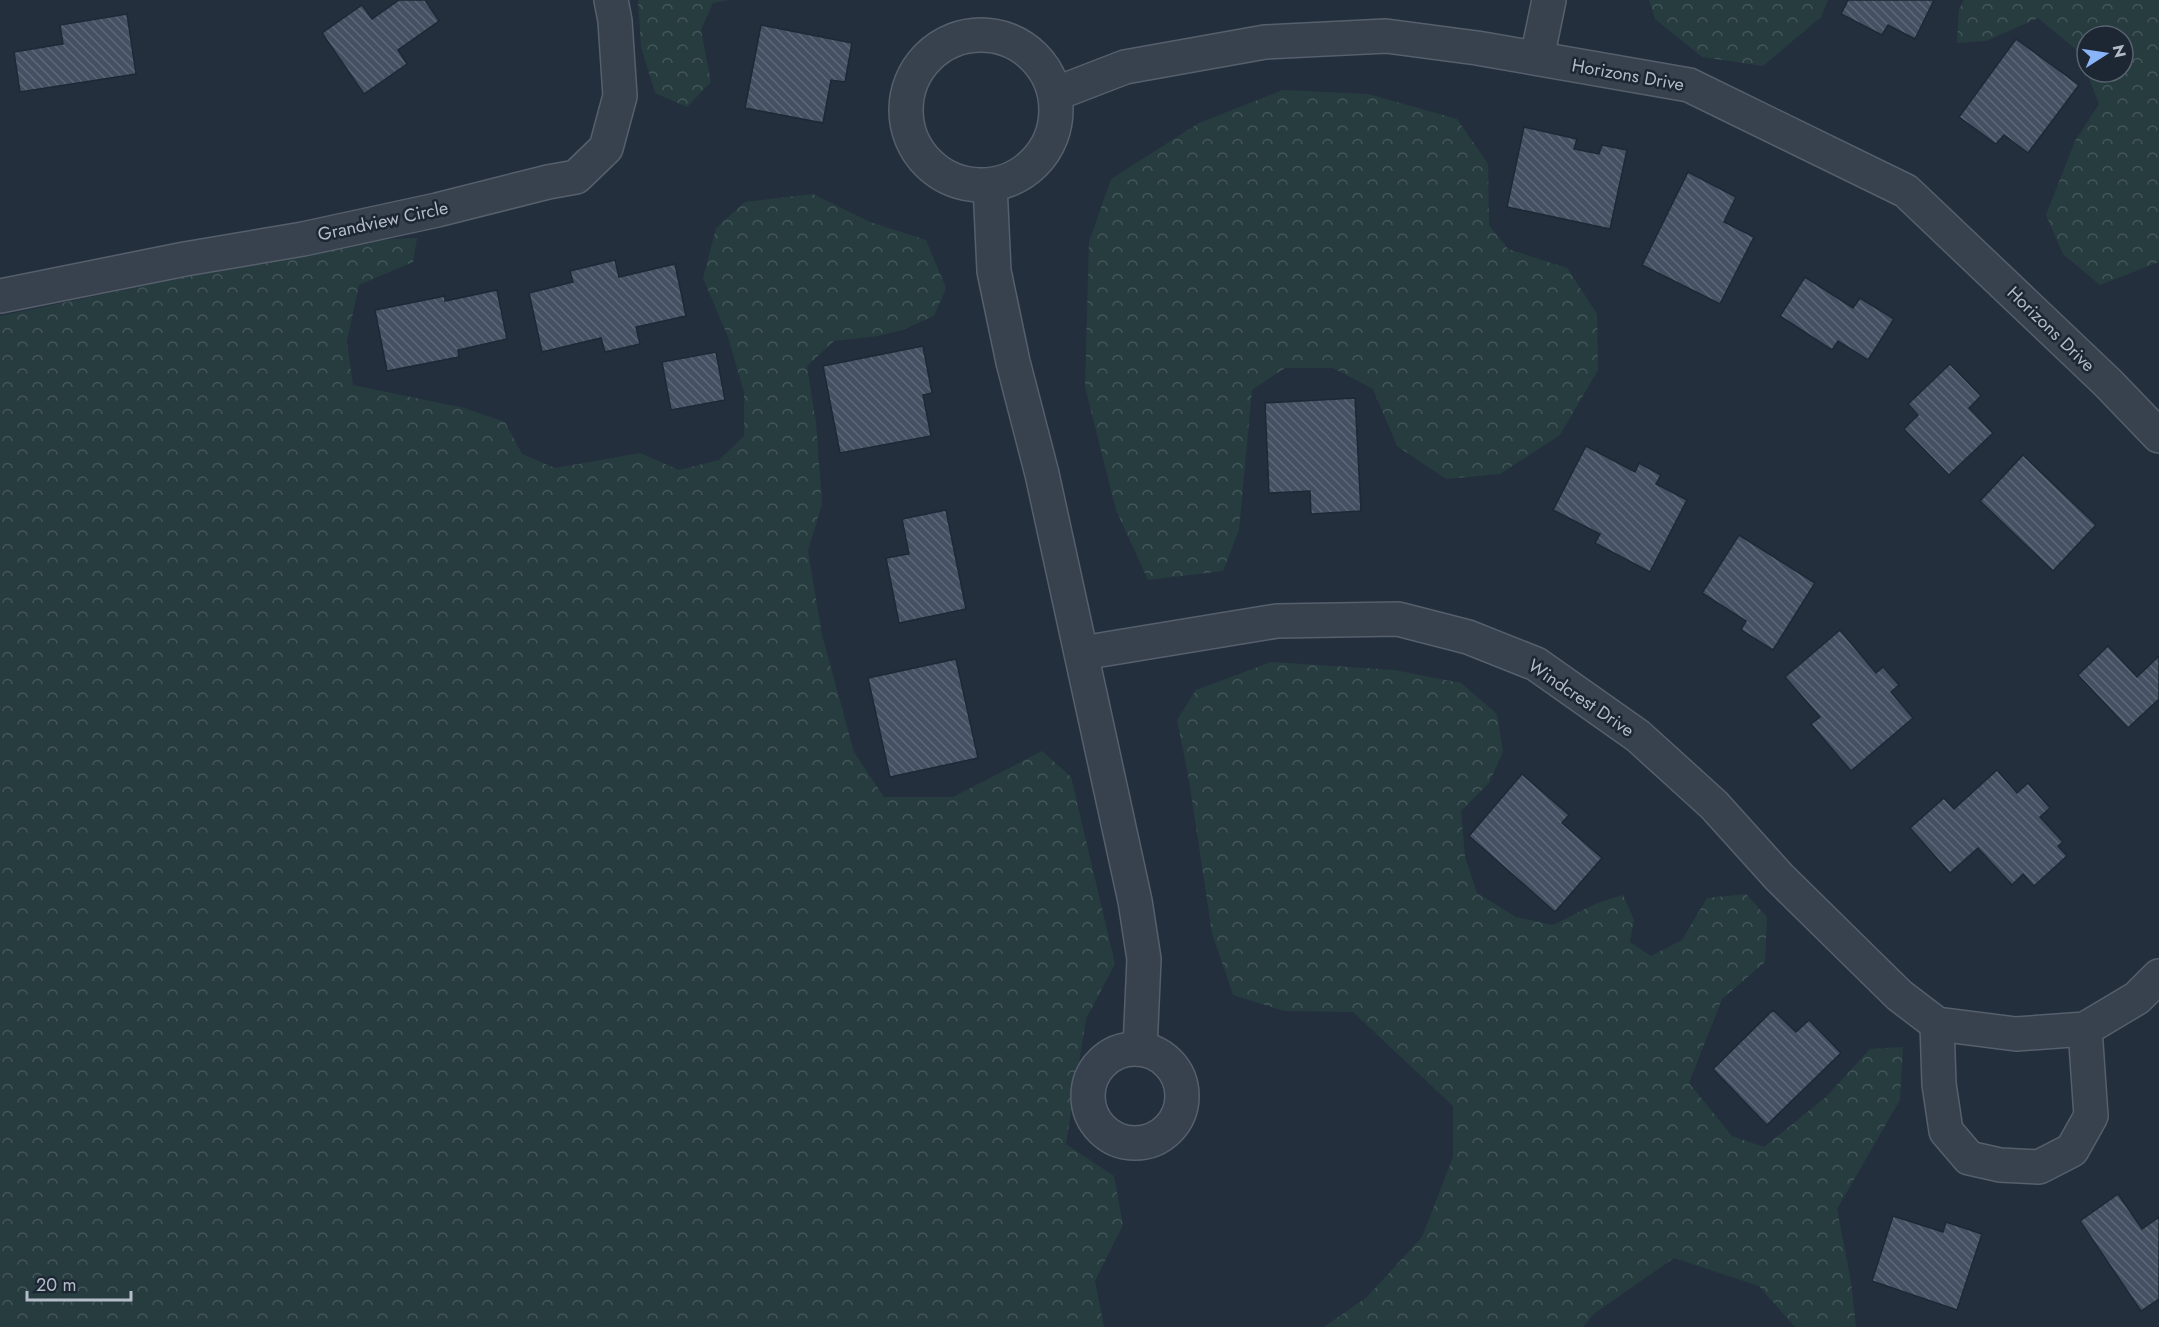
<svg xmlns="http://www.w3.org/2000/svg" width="2159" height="1327" viewBox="0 0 2159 1327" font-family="Jost,sans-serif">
<defs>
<pattern id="forest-crowns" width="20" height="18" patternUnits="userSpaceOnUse" patternTransform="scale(1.5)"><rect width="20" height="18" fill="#263c3f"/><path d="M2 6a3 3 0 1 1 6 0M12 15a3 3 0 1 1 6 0" fill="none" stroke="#435659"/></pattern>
<pattern id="building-back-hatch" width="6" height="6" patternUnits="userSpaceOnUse" patternTransform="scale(1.5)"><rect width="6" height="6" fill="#455162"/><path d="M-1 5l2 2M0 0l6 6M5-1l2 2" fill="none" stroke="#5d6877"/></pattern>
</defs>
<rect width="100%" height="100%" fill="#242f3e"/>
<g fill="url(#forest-crowns)" fill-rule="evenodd">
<polygon points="638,0 728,0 713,3 701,30 711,82 687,107 655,93 641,47"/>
<polygon points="1649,0 1828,0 1821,17 1763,66 1702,57 1655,19"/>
<path d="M1964,0H2159V262L2100,285L2063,254L2046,215L2075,141L2099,104L2079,52L2038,18L1986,41L1957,43L1959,9ZM2087,36H2123V72H2087Z"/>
<polygon points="1283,90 1368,94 1457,119 1488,164 1489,225 1508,249 1567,268 1597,314 1598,370 1560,435 1500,474 1446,479 1397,446 1373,389 1333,368 1285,368 1252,390 1239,530 1223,571 1148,580 1116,510 1085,387 1089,242 1111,179 1199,123"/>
<polygon points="813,194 870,222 926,240 946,288 934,316 902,330 878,336 834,341 807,366 816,423 822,504 808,551 822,635 854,752 884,797 953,797 1042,751 1071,777 1115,964 1086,1019 1066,1144 1114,1176 1123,1225 1095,1281 1104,1327 0,1327 0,316 357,241 417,238 413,262 359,285 347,341 353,385 464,408 505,422 522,454 555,468 640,453 679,470 719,460 744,436 744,392 728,337 703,278 716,228 745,202"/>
<polygon points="1271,662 1394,670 1461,683 1497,714 1503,752 1489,783 1461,811 1465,857 1477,893 1516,917 1553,925 1597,903 1623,895 1634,920 1630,942 1651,956 1682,940 1707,898 1746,894 1767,917 1765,962 1722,999 1689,1083 1732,1136 1764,1147 1826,1097 1870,1049 1903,1047 1900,1100 1837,1209 1851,1282 1856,1327 1795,1327 1759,1286 1674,1258 1595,1313 1583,1327 1324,1327 1367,1297 1422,1237 1453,1157 1453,1106 1353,1012 1284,1011 1233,995 1212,933 1189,780 1177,720 1196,690"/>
</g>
<g fill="url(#building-back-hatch)" stroke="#1f2835" stroke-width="1.5">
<polygon points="399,0 425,0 439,21 398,50 407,64 364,94 322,33 362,5 372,19"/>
<polygon points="1848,0 1934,0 1915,39 1888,25 1882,35 1841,14"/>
<polygon points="127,14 136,74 20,92 14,52 63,44 60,25"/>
<polygon points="761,25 852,43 845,82 831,80 823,123 745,108"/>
<polygon points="2016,39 2079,85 2028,153 2004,135 1996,144 1959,117"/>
<polygon points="1524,127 1577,139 1574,149 1599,154 1602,145 1627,150 1610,229 1507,207"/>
<polygon points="1688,172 1736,197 1724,222 1754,237 1720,304 1642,265"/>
<polygon points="615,260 619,277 675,264 686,316 636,327 640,344 605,352 601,338 542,352 529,293 573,282 570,271"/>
<polygon points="1805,277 1853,308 1860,298 1894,319 1868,360 1838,341 1832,350 1780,316"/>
<polygon points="497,290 507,339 458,350 459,357 387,371 375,310 445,296 445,301"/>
<polygon points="923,346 932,393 923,395 931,436 840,453 823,366"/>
<polygon points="716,352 725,400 671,410 662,362"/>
<polygon points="1950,364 1981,396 1969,408 1993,433 1949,475 1904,429 1918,415 1908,404"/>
<polygon points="1355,398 1361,511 1311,514 1310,491 1269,493 1265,403"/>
<polygon points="1586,446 1635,472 1639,463 1661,475 1656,484 1687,500 1650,572 1595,543 1600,534 1553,510"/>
<polygon points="2023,455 2096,525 2053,571 1980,501"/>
<polygon points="946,510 966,609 899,623 886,558 909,554 902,519"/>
<polygon points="1739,535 1815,583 1773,650 1741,630 1746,621 1702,593"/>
<polygon points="1840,630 1876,673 1883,667 1899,685 1891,692 1913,718 1851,771 1811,724 1820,717 1785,677"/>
<polygon points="2108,646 2137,677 2159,656 2159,699 2128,728 2078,675"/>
<polygon points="956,659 978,758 890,777 868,678"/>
<polygon points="1997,770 2017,793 2028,783 2050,808 2040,817 2063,842 2058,846 2067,856 2034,886 2023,874 2012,885 1978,848 1950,873 1910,828 1944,798 1954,809"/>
<polygon points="1522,774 1569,815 1562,823 1602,858 1555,912 1469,836"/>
<polygon points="1773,1010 1796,1032 1809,1020 1841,1053 1767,1125 1713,1069"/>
<polygon points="2118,1194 2142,1229 2159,1217 2159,1299 2141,1311 2080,1221"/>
<polygon points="1893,1216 1943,1232 1946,1222 1982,1234 1957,1310 1872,1281"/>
</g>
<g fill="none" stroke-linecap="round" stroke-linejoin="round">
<defs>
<g id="street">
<circle cx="981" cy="110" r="75"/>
<polyline points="1537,58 1549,0"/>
<polyline points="1055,94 1125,67 1265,42 1386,36 1477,48 1689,85 1906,191 2108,383 2159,436"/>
<polyline points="990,185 994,271 1013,362 1042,474 1135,901 1144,959 1140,1049"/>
<polyline points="0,296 185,259 303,239 437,210 548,182 576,177 606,148 620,96 615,21 611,0"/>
<polyline points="1082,653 1277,621 1398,619 1468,637 1536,664 1638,736 1714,805 1779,877 1899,995 1937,1024 2016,1034 2085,1029 2137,998 2159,976"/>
<polyline points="1937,1024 1939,1084 1946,1131 1969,1158 2000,1165 2039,1167 2072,1150 2091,1116 2085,1029"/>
<circle cx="1135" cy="1096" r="47"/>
</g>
</defs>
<use href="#street" stroke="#565f6c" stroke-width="36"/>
<use href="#street" stroke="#38414e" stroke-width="33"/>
</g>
<g text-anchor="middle" stroke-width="5" stroke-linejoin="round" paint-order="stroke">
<g font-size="18" fill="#b4bcc9" stroke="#1d2633">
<text transform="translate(1628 75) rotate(10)" y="6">Horizons Drive</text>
<text transform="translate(383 221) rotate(-12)" y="6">Grandview Circle</text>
<text transform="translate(2051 329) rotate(44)" y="6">Horizons Drive</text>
<text transform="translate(1581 698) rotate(34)" y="6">Windcrest Drive</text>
</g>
</g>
<g transform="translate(2105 54) rotate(78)"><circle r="28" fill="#1d2633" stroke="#59626f" stroke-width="1.5"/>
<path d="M0-4.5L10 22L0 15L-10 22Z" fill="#8ab4f8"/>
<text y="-9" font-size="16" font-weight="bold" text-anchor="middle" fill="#b4bcc9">N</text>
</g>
<path d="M27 1291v9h104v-9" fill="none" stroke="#b4bcc9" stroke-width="3"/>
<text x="36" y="1291" font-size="18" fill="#b4bcc9" stroke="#1d2633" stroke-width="4.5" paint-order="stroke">20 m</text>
</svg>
